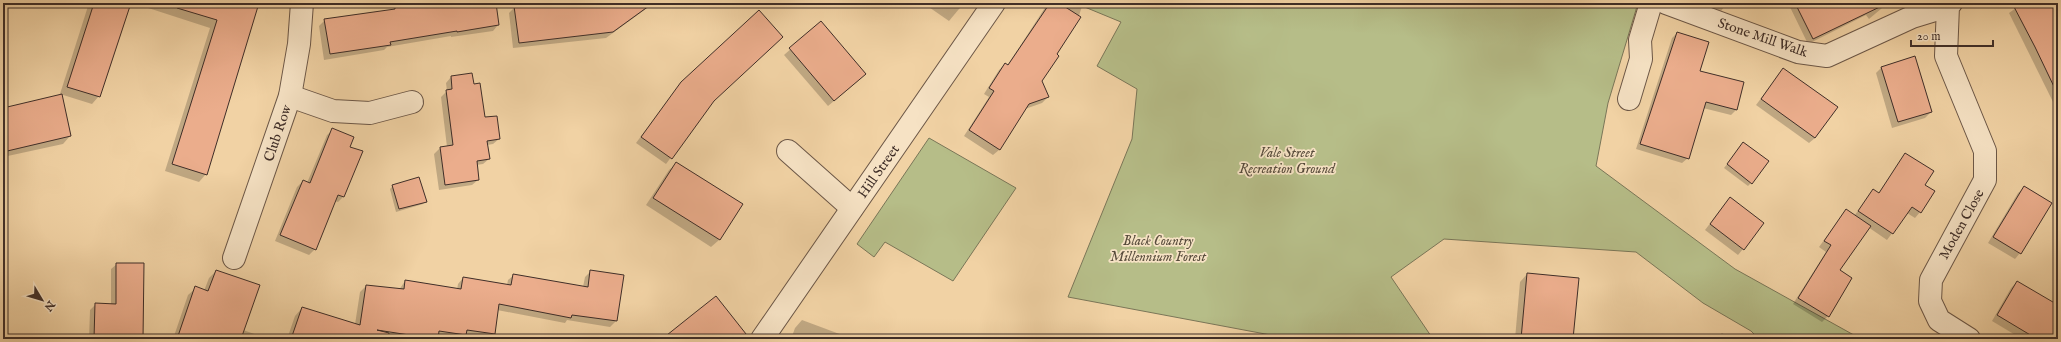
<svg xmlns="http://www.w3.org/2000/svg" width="2061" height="342" viewBox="0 0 2061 342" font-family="'IM FELL English',serif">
<rect width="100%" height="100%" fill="#f1d2a4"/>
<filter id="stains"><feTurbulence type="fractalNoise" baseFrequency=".005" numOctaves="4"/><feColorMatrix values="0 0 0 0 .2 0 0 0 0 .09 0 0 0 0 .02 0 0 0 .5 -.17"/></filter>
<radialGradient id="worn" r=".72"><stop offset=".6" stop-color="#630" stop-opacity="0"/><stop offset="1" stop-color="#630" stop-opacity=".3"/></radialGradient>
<g fill="#b6bd88" stroke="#7a7658">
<polygon points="1075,3 1638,3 1608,103 1596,166 1735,269 1861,339 1759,339 1751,331 1703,303 1636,252 1444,239 1391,277 1433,339 1292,339 1068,297 1132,139 1137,89 1097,66 1121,22"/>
<polygon points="929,138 1016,188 953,281 885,242 874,257 857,244"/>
</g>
<g fill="#0003">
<polygon points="89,3 130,3 99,96 92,104 60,94"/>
<polygon points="140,3 258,3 206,174 199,182 165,171 210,28 139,5"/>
<polygon points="416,3 495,3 498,25 493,31 451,37 451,36 387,47 384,50 324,60 319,26 325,20 392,10 395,7"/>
<polygon points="547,3 654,3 606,38 513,48 509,13 515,7"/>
<polygon points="923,3 964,3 949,21"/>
<polygon points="1048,3 1083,3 1078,19 1041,81 1048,97 1042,103 1025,109 999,150 993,155 964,136 989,97 984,94 999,70 1005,64 1007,66"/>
<polygon points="1699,3 1727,3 1721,11"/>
<polygon points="1774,3 1786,3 1776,7"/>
<polygon points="1788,3 1888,3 1869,19 1866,15 1808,44"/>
<polygon points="2023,3 2057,3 2058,5 2058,112 2009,13"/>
<polygon points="821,22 859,80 828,106 784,55"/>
<polygon points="1677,33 1699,71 1736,110 1731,115 1703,108 1688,158 1682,163 1636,149 1672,38"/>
<polygon points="1882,67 1931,112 1925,118 1892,128 1876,73"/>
<polygon points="1783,69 1815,138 1809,143 1756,105"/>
<polygon points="451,77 473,85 484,118 499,139 493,144 487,145 489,159 483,164 476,165 478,180 472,185 439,190 434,154 440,148 447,147 441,97 447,91 446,83"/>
<polygon points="682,82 712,102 666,164 636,143"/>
<polygon points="61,96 70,136 63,144 3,157 3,109"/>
<polygon points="333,130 349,147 343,197 338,202 334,201 315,249 309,255 275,241 297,187 303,181 307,183 327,135"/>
<polygon points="1741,146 1751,183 1748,186 1724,168"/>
<polygon points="1905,154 1924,185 1920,212 1915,218 1907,213 1887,240 1868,227 1839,270 1828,316 1822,322 1793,304 1826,252 1819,247 1846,210 1854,216 1873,191 1878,194"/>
<polygon points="677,163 742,205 719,240 711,247 646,205 669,170"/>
<polygon points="393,186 426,201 423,204 396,212 390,189"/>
<polygon points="2024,188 2020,253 2015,259 1988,243 2018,193"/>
<polygon points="1725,204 1743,249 1738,255 1705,230"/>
<polygon points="117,264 142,339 89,339 90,310 96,304 111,305 111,269"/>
<polygon points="216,271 243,330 269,339 173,339 188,295 196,288 204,291 209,278"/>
<polygon points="591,271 616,321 610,327 567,320 565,323 497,310 494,333 488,339 464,336 461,339 437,337 437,339 395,339 353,332 353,339 287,339 295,316 302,308 354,331 360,292 366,286 399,290 405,281 457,290 458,284 463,278 507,285 508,280 514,275 583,287 585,277"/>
<polygon points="1527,274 1572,339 1515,339 1520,282"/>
<polygon points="2017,282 2058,306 2058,324 2050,339 2022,339 1992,321 2011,288"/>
<polygon points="802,320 853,339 791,339 795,328"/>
<polygon points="1722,333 1732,339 1705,339 1710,335 1716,338"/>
</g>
<g fill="#ebad8c" stroke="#3f2e28">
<polygon points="94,3 131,3 100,97 67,87"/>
<polygon points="178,3 259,3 207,175 172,164 217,20 177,8"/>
<polygon points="411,3 496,3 499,25 457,32 457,31 390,42 391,45 330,54 324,19 395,9 395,6"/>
<polygon points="539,3 653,3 613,32 519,43 514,6"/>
<polygon points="1050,3 1059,3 1081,17 1057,54 1059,56 1042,81 1049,97 1029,104 1000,150 969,130 994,91 989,88 1005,63 1008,65"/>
<polygon points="1795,3 1888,3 1813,39"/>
<polygon points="2012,3 2058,3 2058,95 2035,47"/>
<polygon points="759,10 783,37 714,101 672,159 641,137 681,82"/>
<polygon points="821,21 866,74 834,101 789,48"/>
<polygon points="1677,32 1709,42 1700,71 1744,82 1737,110 1706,102 1689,159 1640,144"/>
<polygon points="1915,56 1932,112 1898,122 1881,67"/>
<polygon points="1783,68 1838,107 1815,138 1761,99"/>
<polygon points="472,73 474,84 480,83 485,117 497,116 500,139 487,141 490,159 477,161 479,180 445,185 440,147 453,145 446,90 452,89 451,76"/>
<polygon points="62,94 71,136 3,152 3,108"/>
<polygon points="332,128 354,137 350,147 363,151 344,197 338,195 316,250 280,235 303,180 310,183"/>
<polygon points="1743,142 1769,161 1752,184 1727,164"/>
<polygon points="1905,153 1934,171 1925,185 1935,191 1921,213 1912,207 1893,234 1858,211 1873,189 1879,193"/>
<polygon points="676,162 743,204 720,240 653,198"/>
<polygon points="419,177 427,202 399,209 392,185"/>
<polygon points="2024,186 2052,203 2021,254 1993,237"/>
<polygon points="1730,197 1764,223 1744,250 1710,224"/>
<polygon points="1846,209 1871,226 1840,270 1852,278 1829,317 1798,298 1831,245 1824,241"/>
<polygon points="116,263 144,263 143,339 94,339 95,303 116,304"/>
<polygon points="216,270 260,285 241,339 177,339 195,286 208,291"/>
<polygon points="590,270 624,275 617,321 572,315 571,318 499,304 495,334 467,330 466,335 439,331 438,339 435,339 377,330 389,333 388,339 291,339 302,307 360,325 366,285 404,289 405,280 461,289 463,277 511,285 513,274 588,287"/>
<polygon points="1527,273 1579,278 1573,339 1521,339"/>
<polygon points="2017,281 2058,305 2058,326 2051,339 2037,339 1997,315"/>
<polygon points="716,296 750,339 662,339 692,315"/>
</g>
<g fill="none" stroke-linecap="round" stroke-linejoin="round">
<defs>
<g id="minor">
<polyline points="1666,3 1798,52 1827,56 1912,17 1948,6"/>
<polyline points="1951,3 1948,6 1946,56 1985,151 1985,180 1931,280 1930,301 1939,320 1969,339"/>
<polyline points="290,96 333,111 370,113 412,102"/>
<polyline points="1629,99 1641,59 1640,40 1651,3"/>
<polyline points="788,151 852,208"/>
<polyline points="234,258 290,96 299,44 302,3"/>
</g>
<polyline id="tertiary" points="762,339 994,3"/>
</defs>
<use href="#minor" stroke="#6c5747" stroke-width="24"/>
<use href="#tertiary" stroke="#6c5747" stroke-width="24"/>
<use href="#minor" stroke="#f6e2c4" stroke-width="22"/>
<use href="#tertiary" stroke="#f6e2c4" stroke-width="22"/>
</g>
<g text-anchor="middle" stroke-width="3.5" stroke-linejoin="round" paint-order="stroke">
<g font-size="14" fill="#3f2e28" stroke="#f6e2c4">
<text transform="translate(1763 37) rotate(19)" y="5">Stone Mill Walk</text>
<text transform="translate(277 133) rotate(-71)" y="5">Club Row</text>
<text transform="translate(878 171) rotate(-55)" y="5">Hill Street</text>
<text transform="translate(1961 224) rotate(-61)" y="5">Moden Close</text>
</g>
<g font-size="14" font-style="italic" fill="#574b3b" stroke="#f6e2c4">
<text x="1287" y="157">Vale Street<tspan x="1287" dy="16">Recreation Ground</tspan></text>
<text x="1158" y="245">Black Country<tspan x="1158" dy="16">Millennium Forest</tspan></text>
</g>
</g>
<rect width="2061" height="342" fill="none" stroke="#f1d2a4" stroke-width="16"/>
<rect x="4" y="4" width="2053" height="334" fill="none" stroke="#3f2e28" stroke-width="2"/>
<rect x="8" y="8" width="2045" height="326" fill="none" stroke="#3f2e28"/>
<g transform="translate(42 300) rotate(128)" stroke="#f6e2c4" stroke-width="3" paint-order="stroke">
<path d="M0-3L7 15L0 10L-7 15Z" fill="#3f2e28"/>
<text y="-6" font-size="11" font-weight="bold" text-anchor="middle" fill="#3f2e28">N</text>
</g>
<path d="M1911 40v6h82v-6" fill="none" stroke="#3f2e28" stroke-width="2"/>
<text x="1917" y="40" font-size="12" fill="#3f2e28" stroke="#f6e2c4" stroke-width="3" paint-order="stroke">20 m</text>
<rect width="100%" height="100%" filter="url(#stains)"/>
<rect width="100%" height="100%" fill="url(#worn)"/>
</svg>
